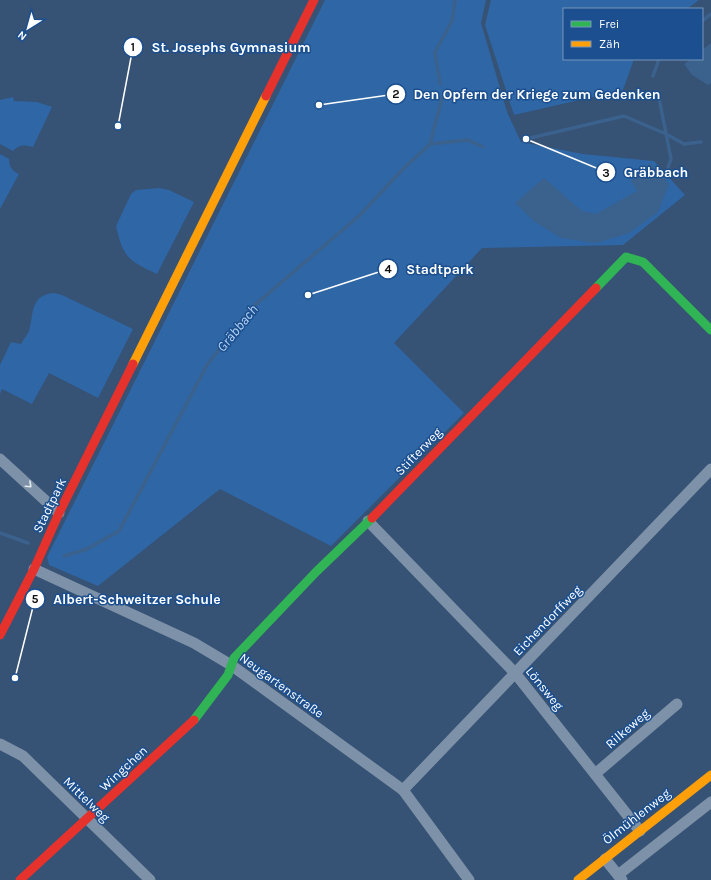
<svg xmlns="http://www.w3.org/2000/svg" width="711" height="880" viewBox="0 0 711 880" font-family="Karla,sans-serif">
<rect width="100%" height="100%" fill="#365274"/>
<g fill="#2f66a5">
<polygon points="325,0 486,0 481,23 507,112 521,142 583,154 654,161 685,195 623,245 482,248 394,343 464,413 331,546 220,489 98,586 49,565 47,557"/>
<polygon points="491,0 699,0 687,9 564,9 564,59 634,59 623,90 514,115 485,25"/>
<path d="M13,97L14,101L37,102L52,107L33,147C25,145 19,144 13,151L0,144V100Z"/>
<path d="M0,154L9,159C9,166 12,171 19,174L0,209Z"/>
<path d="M159,188L169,190L194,202L157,274C129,261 123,258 116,226L131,194L136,190Z"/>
<path d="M54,293L62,295L133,329L98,398L49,373L32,404L2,389L0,394V365L11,342L21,344C23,340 27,335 29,331C34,313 30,295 54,293Z"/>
</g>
<g fill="#3b618d">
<polygon points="711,43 711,83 708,85 692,75 684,64 691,59 702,59 702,50"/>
<polygon points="650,163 669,184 658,212 629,233 596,243 561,238 535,222 515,203 544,178 582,211 596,214 637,191 631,181"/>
</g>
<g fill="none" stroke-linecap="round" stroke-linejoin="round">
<g stroke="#3b618d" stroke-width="3.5">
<polyline points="702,21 711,14"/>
<polyline points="653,76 659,59"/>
<polyline points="440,84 435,52 452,21 455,0"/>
<polyline points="659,98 671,159 664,179"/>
<polyline points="526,139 624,116 666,134 684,144 701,142"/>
<polyline points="430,144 442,98"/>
<polyline points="0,533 28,543"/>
<polyline points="64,556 87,549 119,531 207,365 250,309 359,216 402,170 430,144 468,140 483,147"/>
</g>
<g stroke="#7d92a8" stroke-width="11">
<polyline points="0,459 59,513"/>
<polyline points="368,521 515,673 640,831"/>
<polyline points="34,569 194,643 231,665 403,790 469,880"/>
<polyline points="0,744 23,756 150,880"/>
<polyline points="595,774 677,704"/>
<polyline points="403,790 711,469"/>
<polyline points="605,859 622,880"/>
<polyline points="618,875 711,802"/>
</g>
<g stroke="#30b455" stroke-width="9">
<polyline points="596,288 626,257 643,262 711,330"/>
<polyline points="194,720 228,675 234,658 316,572 372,518"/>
</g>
<g stroke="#ff9f0a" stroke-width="9">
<polyline points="133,364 266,96"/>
<polyline points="578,880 711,775"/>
</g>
<g stroke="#e5322d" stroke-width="9">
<polyline points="266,96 314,0"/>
<polyline points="372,518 596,288"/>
<polyline points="0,635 34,569 59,513 133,364"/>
<polyline points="20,880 194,720"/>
</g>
</g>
<defs><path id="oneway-chevron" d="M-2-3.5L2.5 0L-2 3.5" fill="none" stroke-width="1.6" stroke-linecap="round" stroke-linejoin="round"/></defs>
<use stroke="#e5e9ee" href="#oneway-chevron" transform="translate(29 485) rotate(43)"/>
<g text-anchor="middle" stroke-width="3" stroke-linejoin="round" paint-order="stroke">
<g font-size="13" fill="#fff" stroke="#1b4f8f">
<text transform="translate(418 451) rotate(-46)" y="5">Stifterweg</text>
<text transform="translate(49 505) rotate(-64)" y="5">Stadtpark</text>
<text transform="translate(547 620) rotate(-46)" y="5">Eichendorffweg</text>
<text transform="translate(282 685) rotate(36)" y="5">Neugartenstraße</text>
<text transform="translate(545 688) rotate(51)" y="5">Lönsweg</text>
<text transform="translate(627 728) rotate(-41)" y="5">Rilkeweg</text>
<text transform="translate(123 768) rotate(-43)" y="5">Wingchen</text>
<text transform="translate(87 799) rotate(44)" y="5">Mittelweg</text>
<text transform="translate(636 816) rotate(-38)" y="5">Ölmühlenweg</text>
</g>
<g font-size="14" font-style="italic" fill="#b5d3f5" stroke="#1b4f8f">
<text transform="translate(237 328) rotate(-51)" y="5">Gräbbach</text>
</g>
</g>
<path fill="none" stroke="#fff" stroke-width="1.5" d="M118 126L133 47M319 105L396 94M526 139L606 172M308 295L388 269M15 678L35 599"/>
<g fill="#fff" stroke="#1b4f8f" stroke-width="1.5">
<circle cx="118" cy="126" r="4"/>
<circle cx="319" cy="105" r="4"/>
<circle cx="526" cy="139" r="4"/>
<circle cx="308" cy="295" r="4"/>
<circle cx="15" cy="678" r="4"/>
<circle cx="133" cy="47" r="10"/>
<circle cx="396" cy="94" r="10"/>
<circle cx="606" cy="172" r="10"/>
<circle cx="388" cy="269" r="10"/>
<circle cx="35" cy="599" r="10"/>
</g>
<g font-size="12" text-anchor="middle" font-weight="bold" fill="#111">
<text x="133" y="51">1</text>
<text x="396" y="98">2</text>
<text x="606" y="177">3</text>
<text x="388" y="273">4</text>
<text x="35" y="603">5</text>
</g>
<g font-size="14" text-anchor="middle" font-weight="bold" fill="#fff" stroke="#1b4f8f" stroke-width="3" stroke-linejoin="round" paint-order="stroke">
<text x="231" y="52">St. Josephs Gymnasium</text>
<text x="537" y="99">Den Opfern der Kriege zum Gedenken</text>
<text x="656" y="177">Gräbbach</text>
<text x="440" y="274">Stadtpark</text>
<text x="137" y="604">Albert-Schweitzer Schule</text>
</g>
<rect x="563" y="8" width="140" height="52" fill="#1b4f8f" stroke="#7695bc"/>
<rect x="571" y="21" width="20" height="6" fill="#30b455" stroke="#7695bc"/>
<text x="599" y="28" font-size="12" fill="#ffffff">Frei</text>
<rect x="571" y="41" width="20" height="6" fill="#ff9f0a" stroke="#7695bc"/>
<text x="599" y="48" font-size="12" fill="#ffffff">Zäh</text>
<g transform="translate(28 28) rotate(217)" stroke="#1b4f8f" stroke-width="3" paint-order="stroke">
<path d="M0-3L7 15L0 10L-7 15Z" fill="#ffffff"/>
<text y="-6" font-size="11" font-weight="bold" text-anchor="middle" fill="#ffffff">N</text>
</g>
</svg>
